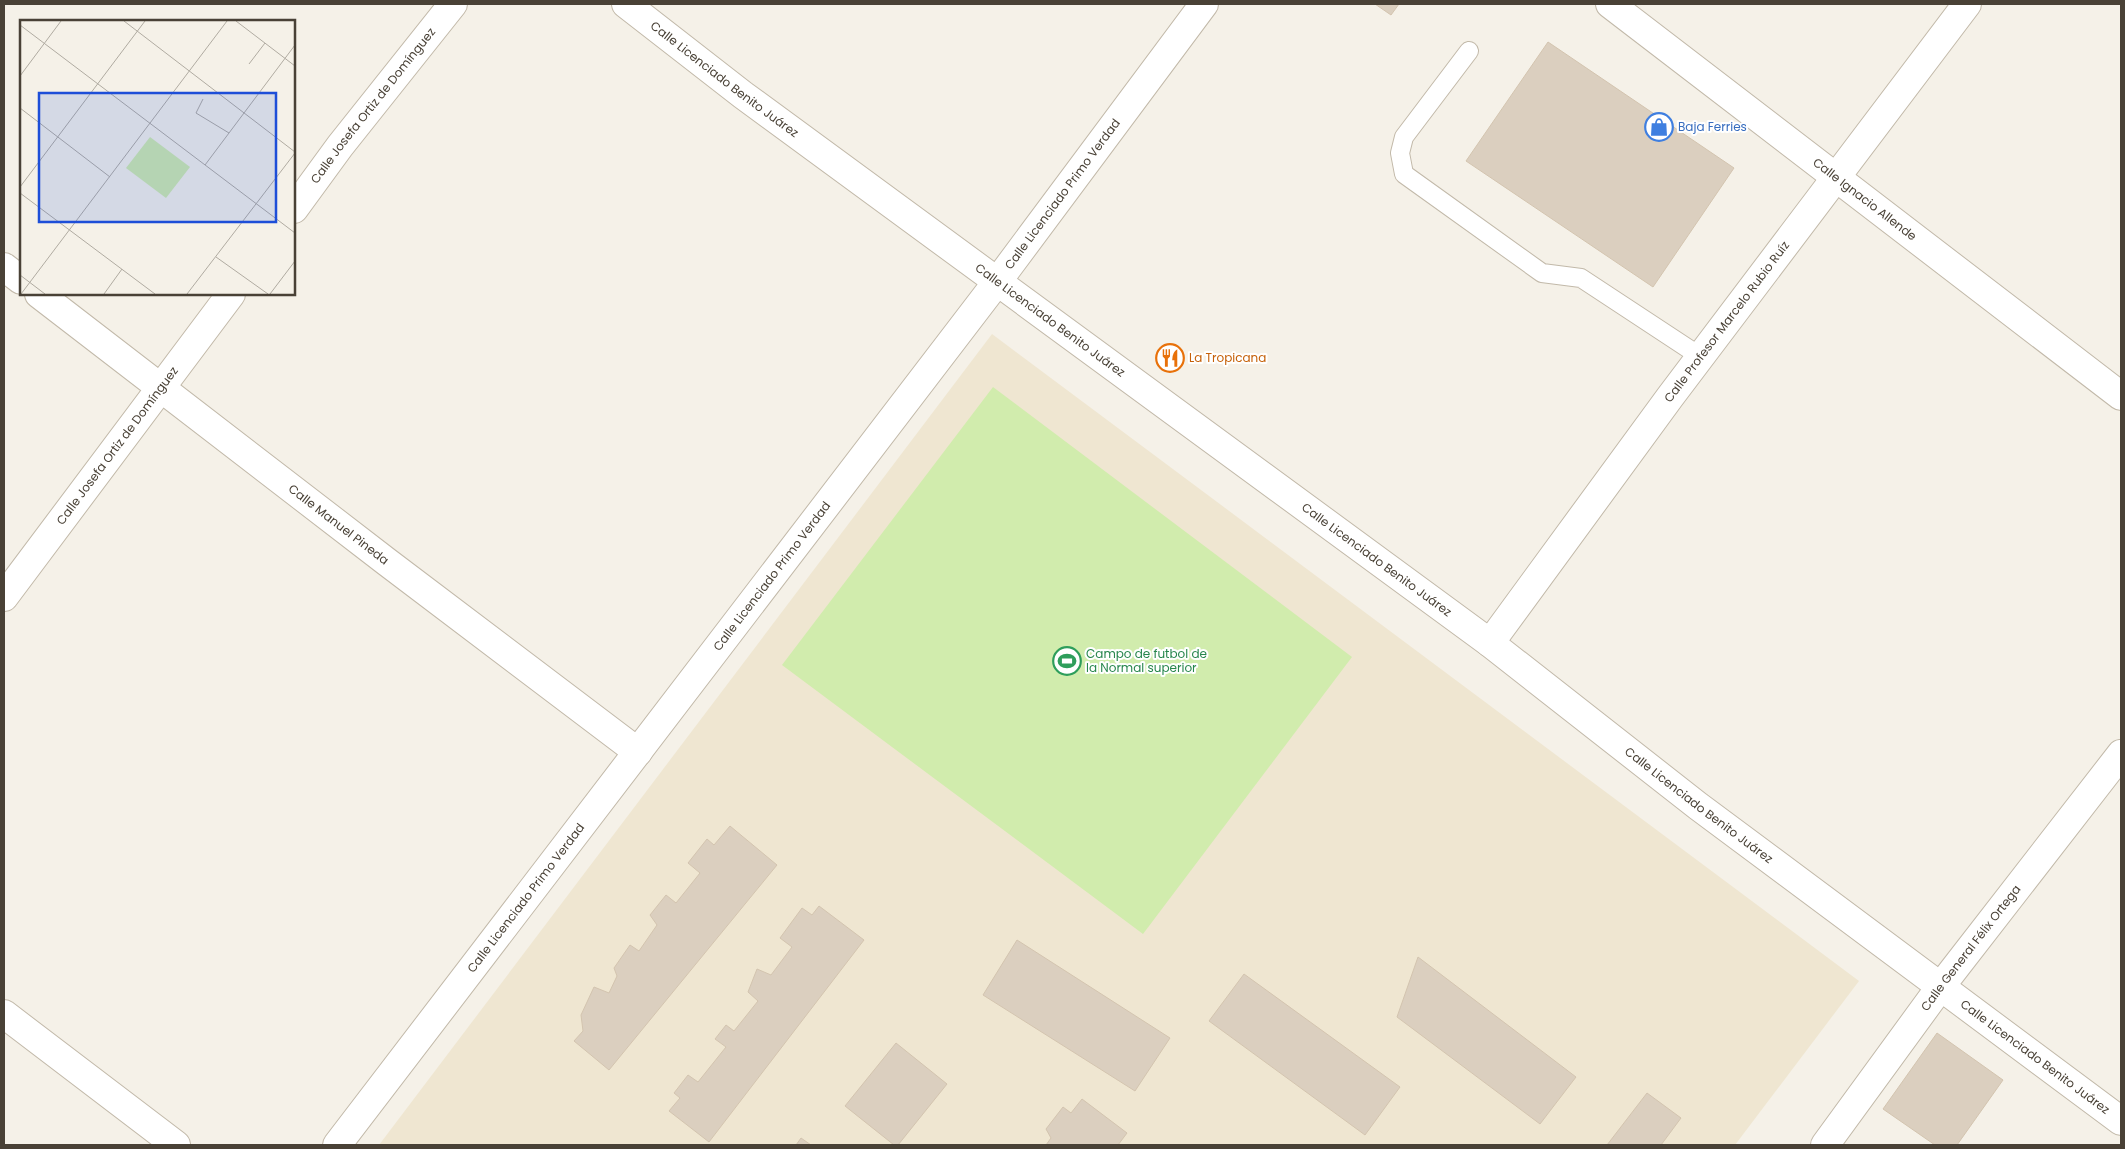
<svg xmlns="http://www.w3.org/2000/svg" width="2125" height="1149" viewBox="0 0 2125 1149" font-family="Poppins,sans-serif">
<rect width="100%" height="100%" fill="#f5f1e8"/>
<polygon fill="#efe6d1" points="992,334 1859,981 1735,1145 379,1145"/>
<polygon fill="#d1ecad" points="993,387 1352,657 1143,934 782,665"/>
<g fill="#dbcfbf" stroke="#d3c4af">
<polygon points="1375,4 1399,4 1391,15"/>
<polygon points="1548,42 1734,168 1653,287 1466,161"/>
<polygon points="730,826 777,865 609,1070 574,1041 583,1031 581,1015 594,987 609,993 617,976 614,968 630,945 639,951 657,925 650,915 666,895 676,903 700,873 688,863 707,839 714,845"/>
<polygon points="819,906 864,940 709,1142 669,1111 680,1098 674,1093 688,1075 698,1082 726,1047 715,1039 726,1025 734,1031 758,1001 748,992 757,969 771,975 792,947 780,938 802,908 812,915"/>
<polygon points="1017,940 1170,1038 1135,1091 983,995"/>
<polygon points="1418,957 1576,1077 1540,1124 1397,1017"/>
<polygon points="1244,974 1400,1087 1365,1135 1209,1021"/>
<polygon points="1937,1033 2003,1080 1957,1145 1935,1145 1883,1109"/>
<polygon points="896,1043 947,1084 898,1145 894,1145 845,1106"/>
<polygon points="1647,1093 1681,1118 1661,1145 1607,1145"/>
<polygon points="1082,1099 1127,1133 1118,1145 1046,1145 1051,1138 1046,1129 1063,1107 1071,1113"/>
<polygon points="801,1138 811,1145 796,1145"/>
</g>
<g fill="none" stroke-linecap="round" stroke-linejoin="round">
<defs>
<polyline id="service" points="1469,51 1404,137 1400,153 1404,174 1542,273 1581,278 1701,357"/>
<g id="minor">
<path id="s1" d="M626,4L743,95L1490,643L1698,806L2121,1121"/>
<path id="s2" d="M1610,4L2121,396"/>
<path id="s3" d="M294,209L340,146L453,4"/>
<polyline points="4,267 21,280"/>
<path id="s4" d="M39,294L387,562L638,752"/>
<path id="s5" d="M4,597L231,294"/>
<path id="s6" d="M1490,643L1670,397L1967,4"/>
<path id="s7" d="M337,1145L997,282L1204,4"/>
</g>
<g id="tertiary">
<polyline points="4,1014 176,1145"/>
<path id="s8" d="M1825,1145L1941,986L2121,754"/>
</g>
</defs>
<use href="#service" stroke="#c2b9a9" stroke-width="20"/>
<use href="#minor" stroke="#c2b9a9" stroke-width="30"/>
<use href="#tertiary" stroke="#c2b9a9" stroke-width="30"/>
<use href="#service" stroke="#fff" stroke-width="18"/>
<use href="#minor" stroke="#fff" stroke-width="28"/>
<use href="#tertiary" stroke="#fff" stroke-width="28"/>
</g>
<defs>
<symbol id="shop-ring" viewBox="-11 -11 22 22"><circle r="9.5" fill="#fff" stroke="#3f7fe0" stroke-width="1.5"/><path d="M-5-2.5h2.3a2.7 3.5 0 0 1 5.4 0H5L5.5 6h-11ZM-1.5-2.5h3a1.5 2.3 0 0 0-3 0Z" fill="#3f7fe0"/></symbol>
<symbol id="restaurant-ring" viewBox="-11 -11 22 22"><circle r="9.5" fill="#fff" stroke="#e8710a" stroke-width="1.5"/><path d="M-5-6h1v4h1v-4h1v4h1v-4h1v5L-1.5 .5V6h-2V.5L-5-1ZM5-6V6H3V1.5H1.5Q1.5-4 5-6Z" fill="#e8710a"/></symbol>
<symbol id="stadium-ring" viewBox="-11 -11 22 22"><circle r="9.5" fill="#fff" stroke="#2e9e5b" stroke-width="1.5"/><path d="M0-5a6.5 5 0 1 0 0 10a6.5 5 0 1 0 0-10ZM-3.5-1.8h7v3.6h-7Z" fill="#2e9e5b"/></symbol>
</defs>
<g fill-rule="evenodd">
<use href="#shop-ring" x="1643" y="111" width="32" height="32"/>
<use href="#restaurant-ring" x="1154" y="342" width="32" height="32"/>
<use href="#stadium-ring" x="1051" y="645" width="32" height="32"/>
</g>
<g text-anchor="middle" stroke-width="4" stroke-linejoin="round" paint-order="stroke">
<g font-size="12" fill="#494136" stroke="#fff">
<text dy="4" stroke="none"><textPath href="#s1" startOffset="124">Calle Licenciado Benito Juárez</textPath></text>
<text dy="4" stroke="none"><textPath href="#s3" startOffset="130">Calle Josefa Ortiz de Domínguez</textPath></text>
<text dy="4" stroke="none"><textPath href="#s7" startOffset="1196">Calle Licenciado Primo Verdad</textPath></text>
<text dy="4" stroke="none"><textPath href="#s2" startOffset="321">Calle Ignacio Allende</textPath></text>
<text dy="4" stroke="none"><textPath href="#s1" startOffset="529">Calle Licenciado Benito Juárez</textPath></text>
<text dy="4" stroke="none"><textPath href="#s6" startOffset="399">Calle Profesor Marcelo Rubio Ruíz</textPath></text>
<text dy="4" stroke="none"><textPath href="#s5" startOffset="189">Calle Josefa Ortiz de Domínguez</textPath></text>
<text dy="4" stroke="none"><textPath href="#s4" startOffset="378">Calle Manuel Pineda</textPath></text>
<text dy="4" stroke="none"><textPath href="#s1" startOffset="934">Calle Licenciado Benito Juárez</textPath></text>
<text dy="4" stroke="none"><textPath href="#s7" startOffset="716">Calle Licenciado Primo Verdad</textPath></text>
<text dy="4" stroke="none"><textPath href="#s1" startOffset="1339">Calle Licenciado Benito Juárez</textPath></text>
<text dy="4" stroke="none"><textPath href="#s7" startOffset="311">Calle Licenciado Primo Verdad</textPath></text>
<text dy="4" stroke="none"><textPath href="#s8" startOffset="245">Calle General Félix Ortega</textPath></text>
<text dy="4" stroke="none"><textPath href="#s1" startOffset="1759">Calle Licenciado Benito Juárez</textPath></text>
</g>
<g font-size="12" fill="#366cbe" stroke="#fff" text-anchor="start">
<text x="1678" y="131">Baja Ferries</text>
</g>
<g font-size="12" fill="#c56008" stroke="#fff" text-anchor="start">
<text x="1189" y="362">La Tropicana</text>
</g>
<g font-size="12" fill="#27864d" stroke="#fff" text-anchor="start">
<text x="1086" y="658">Campo de futbol de<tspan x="1086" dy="14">la Normal superior</tspan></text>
</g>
</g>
<g transform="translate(20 20)">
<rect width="275" height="275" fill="#f5f1e8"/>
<path d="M130,117L170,147L146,178L106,148Z" fill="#d1ecad"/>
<path fill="none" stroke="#b0aba1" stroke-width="1" d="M104,1L275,132M216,1L275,46M0,5L275,213M229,44L245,23M0,56L41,1M183,79L176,93L209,113M0,88L90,157M185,145L275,25M0,167L125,1M0,173L135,274M196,237L248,274M0,255L25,274M1,274L207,1M84,274L102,249M167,274L275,133M250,274L275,241"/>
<path fill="#1d4ed8" fill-opacity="0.15" stroke="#1d4ed8" stroke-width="2.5" d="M19,73H256V202H19Z"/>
<rect width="275" height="275" fill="none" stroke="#494136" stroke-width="2.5"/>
</g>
<rect width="2125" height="1149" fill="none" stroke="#494136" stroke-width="10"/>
</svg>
